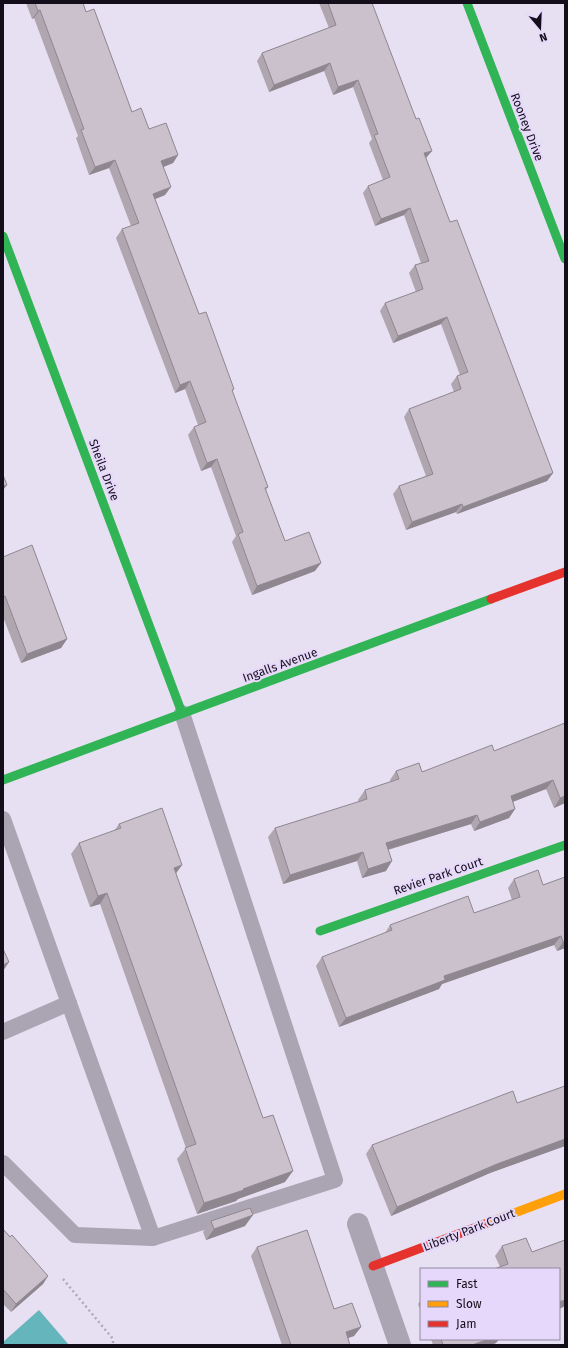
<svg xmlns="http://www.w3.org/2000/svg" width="568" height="1348" viewBox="0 0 568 1348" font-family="'Fira Sans',sans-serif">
<rect width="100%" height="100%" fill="#e7e0f2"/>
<polygon fill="#64b5bc" points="39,1310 69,1345 3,1345 3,1342"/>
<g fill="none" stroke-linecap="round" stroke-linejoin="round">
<polyline stroke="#ada9b6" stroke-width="2.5" stroke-dasharray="2 3" stroke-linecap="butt" points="63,1279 113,1339 113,1345"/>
<g stroke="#aba5b3" stroke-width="16">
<polyline points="3,819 153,1238 335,1180 182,713"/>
<polyline points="3,1032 69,1003"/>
<polyline points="3,1163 75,1235 153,1238"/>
</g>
<polyline stroke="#aba5b3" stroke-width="22" points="358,1224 400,1345"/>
<g stroke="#30b455" stroke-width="9">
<polyline points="467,3 565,259"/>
<polyline points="3,236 182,713"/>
<polyline points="3,780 491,599"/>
<polyline points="320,931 565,845"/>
</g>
<polyline stroke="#ff9f0a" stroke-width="9" points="485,1224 565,1194"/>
<g stroke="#e5322d" stroke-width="9">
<polyline points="491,599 565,572"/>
<polyline points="373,1266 485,1224"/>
</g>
</g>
<g fill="#afa6b0">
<polygon points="26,3 83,3 86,12 132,112 149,129 178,155 173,163 163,167 165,195 155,199 199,314 234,389 232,392 268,487 266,490 285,541 315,571 252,595 232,542 236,536 211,467 201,471 188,435 194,427 198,425 185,389 175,393 116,238 122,229 131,226 109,168 89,175 76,138 78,136 34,18 32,19"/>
<polygon points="319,3 372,3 426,158 426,159 450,222 553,473 547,481 457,514 456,512 406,530 393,494 399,486 426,476 404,417 409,409 454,392 451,384 457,376 460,375 441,324 393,343 380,311 385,303 416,292 409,273 415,265 421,263 404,215 375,226 363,193 368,186 383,180 369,143 372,139 353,87 333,95 324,71 269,92 257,61 262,53 329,28"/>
<polygon points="3,557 67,639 61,648 21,663 3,617"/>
<polygon points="565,723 565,803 554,808 546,789 513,802 515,809 509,818 474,831 471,824 388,850 386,871 362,878 357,861 283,884 268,837 275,828 359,802 358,800 365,790 390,782 390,780 396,771 422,772 494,751"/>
<polygon points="119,824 182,865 176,873 285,1182 238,1199 236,1201 197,1214 177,1159 186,1148 100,904 90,907 71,854 79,843 114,831"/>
<polygon points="565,877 565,948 557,951 554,945 442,984 439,989 339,1027 316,966 322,957 385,933 390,925 474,913 512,900 508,888 514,879 543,885"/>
<polygon points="565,1086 565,1146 490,1173 391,1216 366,1154 372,1145 517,1103"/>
<polygon points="211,1221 245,1226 206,1240 203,1232"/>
<polygon points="3,1229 48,1276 43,1284 11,1312 3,1304"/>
<polygon points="565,1240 565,1306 559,1309 559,1269 500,1267 495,1256 502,1246 532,1252"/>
<polygon points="257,1247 334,1309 361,1327 354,1336 348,1338 350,1345 282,1345 251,1256"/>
<polygon points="421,1300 421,1312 418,1304"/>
<polygon points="431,1339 499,1339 496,1343 491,1345 433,1345"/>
</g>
<g fill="#8e8790">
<polygon points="40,10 34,18 32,19 38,11"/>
<polygon points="330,63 324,71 269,92 274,85"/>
<polygon points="358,80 353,87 333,95 338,87"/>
<polygon points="432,151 426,158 418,161 424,153"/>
<polygon points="178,155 173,163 156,170 161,161"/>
<polygon points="115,160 109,168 89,175 95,167"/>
<polygon points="171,187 165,195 148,202 153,194"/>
<polygon points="410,208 404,215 375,226 381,219"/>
<polygon points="447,317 441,324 393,343 398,336"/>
<polygon points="190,381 185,389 175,393 180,385"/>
<polygon points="217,459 211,467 201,471 207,463"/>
<polygon points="553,473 547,481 457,514 463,507"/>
<polygon points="7,485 3,490 3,486"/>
<polygon points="462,504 456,512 406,530 412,522"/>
<polygon points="321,563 315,571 252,595 257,586"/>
<polygon points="67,639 61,648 21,663 27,654"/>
<polygon points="553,780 546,789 504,805 511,796"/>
<polygon points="565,796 565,803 554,808 560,798"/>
<polygon points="515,809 509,818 474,831 480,822"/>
<polygon points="477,815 471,824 380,852 386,843"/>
<polygon points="363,852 357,861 283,884 290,875"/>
<polygon points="392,861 386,871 362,878 368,869"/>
<polygon points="182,865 174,876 174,868"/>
<polygon points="107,893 100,904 90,907 98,896"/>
<polygon points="561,936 554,945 442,984 439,989 339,1027 346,1018 444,976"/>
<polygon points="565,941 565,948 557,951 563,942"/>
<polygon points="9,962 3,971 3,965"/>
<polygon points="565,1139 565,1146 490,1173 391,1216 397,1207 497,1164"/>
<polygon points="293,1171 285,1182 238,1199 236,1201 197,1214 204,1203"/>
<polygon points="253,1215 245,1226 206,1240 214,1229"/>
<polygon points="48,1276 43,1284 11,1312 16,1304"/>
<polygon points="565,1300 565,1306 559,1309 559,1302"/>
<polygon points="361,1327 354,1336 339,1341 346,1332"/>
<polygon points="489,1339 499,1339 496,1343 491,1345 472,1345"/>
</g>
<g fill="#cbc1cd" stroke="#8e8790">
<polygon points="35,3 83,3 86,12 94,9 132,112 141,108 149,129 166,123 178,155 161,161 171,187 153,194 199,314 206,312 234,389 232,390 268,487 265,488 285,541 309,532 321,563 257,586 238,534 243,532 217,459 207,463 194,427 206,422 190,381 180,385 122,229 139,223 115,160 95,167 81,130 84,129 40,10 38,11"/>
<polygon points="328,3 372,3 416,119 419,118 432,151 424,153 450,222 457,220 553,473 463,507 462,504 412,522 399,486 433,474 409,409 461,389 457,376 468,372 447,317 398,336 385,303 423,289 415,265 429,261 410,208 381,219 368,186 390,177 374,135 378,134 358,80 338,87 330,63 274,85 262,53 336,25"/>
<polygon points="3,475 7,485 3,486"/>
<polygon points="32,545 67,639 27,654 5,596 3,597 3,557"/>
<polygon points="565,723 565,796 560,798 553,780 511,796 515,809 480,822 477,815 386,843 392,861 368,869 363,852 290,875 275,828 367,799 365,790 399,779 396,771 419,763 422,772 492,745 494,751"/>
<polygon points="162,808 182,865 174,868 263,1118 273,1115 293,1171 243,1189 244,1190 204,1203 185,1148 196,1144 107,893 98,896 79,843 121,828 119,824"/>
<polygon points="538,870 543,885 565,877 565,941 563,942 561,936 444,976 445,980 346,1018 322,957 392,930 390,925 468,896 474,913 520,897 514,879"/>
<polygon points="3,949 9,962 3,965"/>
<polygon points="565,1086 565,1139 497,1164 397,1207 372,1145 513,1091 517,1103"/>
<polygon points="250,1208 253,1215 214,1229 211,1221"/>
<polygon points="3,1229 10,1237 12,1235 48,1276 16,1304 3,1289"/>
<polygon points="307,1230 334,1309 352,1303 361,1327 346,1332 350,1345 291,1345 257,1247"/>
<polygon points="526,1238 532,1252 565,1240 565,1300 559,1302 559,1269 494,1269 508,1264 502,1246"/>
<polygon points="441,1339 489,1339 472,1345 443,1345"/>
</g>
<g text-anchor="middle" stroke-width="4" stroke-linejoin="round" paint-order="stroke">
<g font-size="12" fill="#130e19" stroke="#e6d8fa">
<text transform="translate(527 127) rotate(69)" y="4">Rooney Drive</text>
<text transform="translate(104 470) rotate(69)" y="4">Sheila Drive</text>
<text transform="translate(280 665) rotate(-20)" y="4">Ingalls Avenue</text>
<text transform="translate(438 876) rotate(-19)" y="4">Revier Park Court</text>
<text transform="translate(469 1230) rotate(-21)" y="4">Liberty Park Court</text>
</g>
</g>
<rect width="568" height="1348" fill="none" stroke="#130e19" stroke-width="8"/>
<rect x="420" y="1268" width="140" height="72" fill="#e6d8fa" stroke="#9287a0"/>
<rect x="428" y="1281" width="20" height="6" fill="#30b455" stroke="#9287a0"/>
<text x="456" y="1288" font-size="12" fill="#130e19">Fast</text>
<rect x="428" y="1301" width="20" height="6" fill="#ff9f0a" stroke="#9287a0"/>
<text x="456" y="1308" font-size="12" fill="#130e19">Slow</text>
<rect x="428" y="1321" width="20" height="6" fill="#e5322d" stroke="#9287a0"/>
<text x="456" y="1328" font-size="12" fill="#130e19">Jam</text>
<g transform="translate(540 28) rotate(161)" stroke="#e6d8fa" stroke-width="3" paint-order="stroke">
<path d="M0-3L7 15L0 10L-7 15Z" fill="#130e19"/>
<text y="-6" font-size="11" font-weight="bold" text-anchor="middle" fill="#130e19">N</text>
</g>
</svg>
